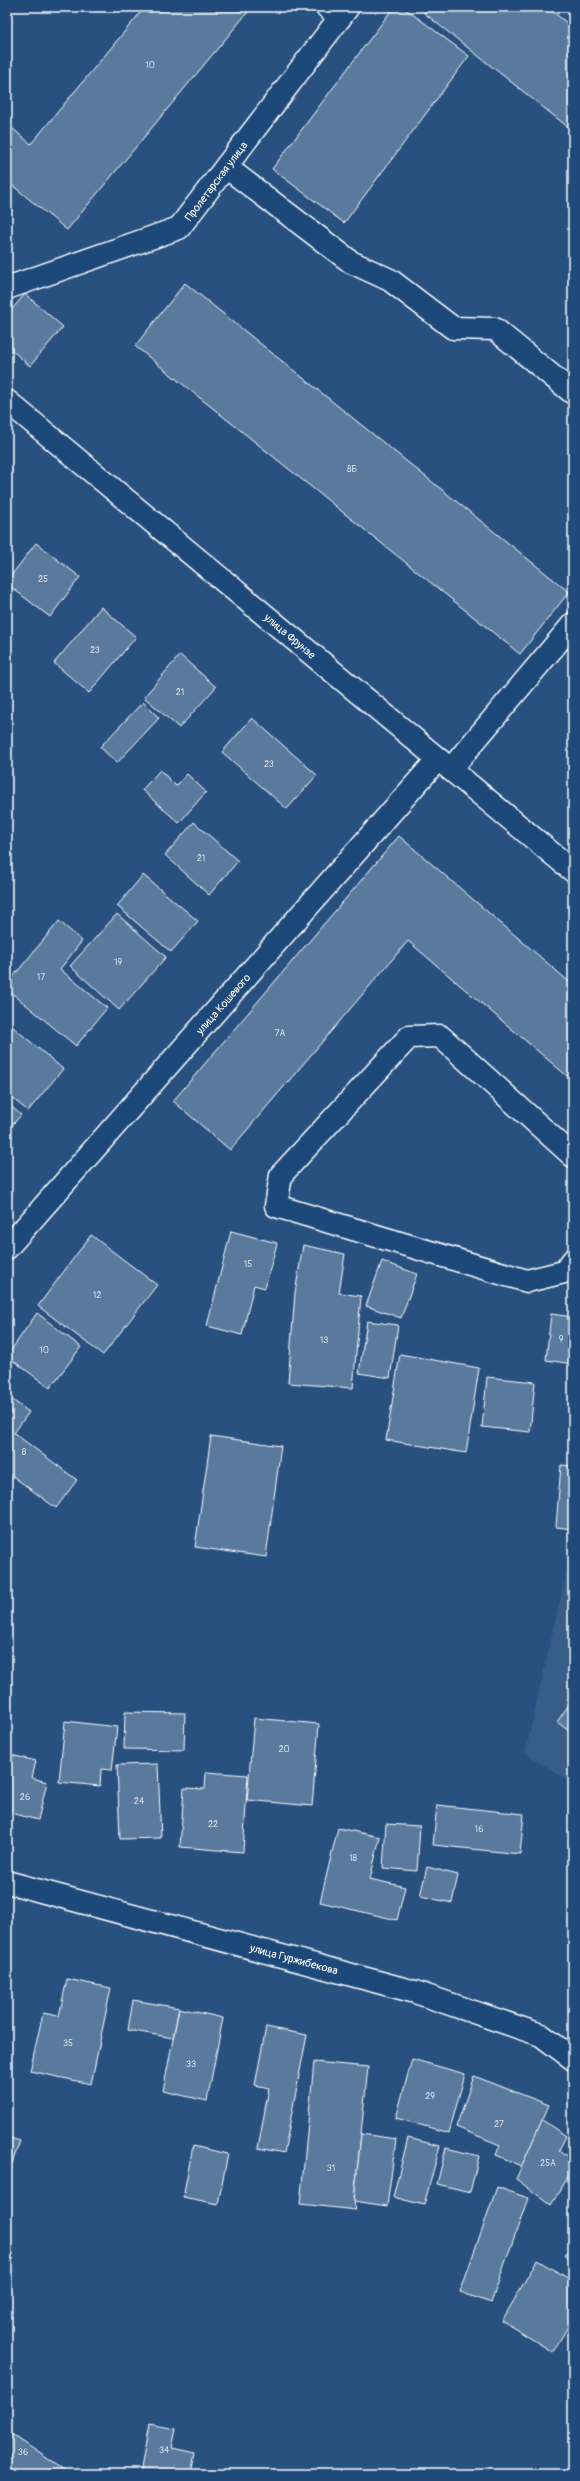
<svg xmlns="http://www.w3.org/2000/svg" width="580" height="2481" viewBox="0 0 580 2481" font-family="Pangolin,sans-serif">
<rect width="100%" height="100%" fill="#28517f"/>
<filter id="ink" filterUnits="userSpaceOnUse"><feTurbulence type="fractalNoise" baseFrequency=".025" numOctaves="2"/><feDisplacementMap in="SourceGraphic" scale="8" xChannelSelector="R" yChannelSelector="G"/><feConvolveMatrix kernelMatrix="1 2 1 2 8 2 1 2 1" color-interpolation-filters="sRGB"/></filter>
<g filter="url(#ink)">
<polygon fill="#375d88" points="573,1543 573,1784 525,1753"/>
<g fill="#5a7a9d" stroke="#fff">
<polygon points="145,7 252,7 67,230 7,181 7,124 31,144"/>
<polygon points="394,7 403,7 469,56 344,223 272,169"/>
<polygon points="428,7 547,7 573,28 573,131 424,13"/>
<polygon points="185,283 569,592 520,654 135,346"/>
<polygon points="25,294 63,327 30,366 7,346 7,315"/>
<polygon points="36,543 80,577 50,617 7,584 7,581"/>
<polygon points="101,607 136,637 89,693 54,663"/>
<polygon points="180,655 216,687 179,728 144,697"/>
<polygon points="143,702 159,718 117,763 100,747"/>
<polygon points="252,718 317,775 287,809 222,752"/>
<polygon points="160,770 176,786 187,774 206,792 179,823 142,790"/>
<polygon points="194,822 238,861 209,895 165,855"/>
<polygon points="399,836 573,985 573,1081 408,941 230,1150 173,1101"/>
<polygon points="143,875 198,921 171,952 117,906"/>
<polygon points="117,914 166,957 119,1010 70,966"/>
<polygon points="59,921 82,941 60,969 107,1008 76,1046 7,989 7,984"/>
<polygon points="7,1022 63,1069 28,1111 7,1094"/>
<polygon points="7,1103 21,1115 7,1131"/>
<polygon points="231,1231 277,1243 265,1288 254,1285 242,1335 207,1326"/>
<polygon points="91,1235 157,1285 103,1355 38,1306"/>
<polygon points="303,1245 345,1254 339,1293 361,1296 353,1388 288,1383 295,1293"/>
<polygon points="382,1261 417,1274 401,1318 366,1306"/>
<polygon points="37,1313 81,1347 50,1388 7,1356"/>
<polygon points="551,1314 573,1317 573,1364 546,1360"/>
<polygon points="367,1321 398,1325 390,1378 359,1373"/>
<polygon points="400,1354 479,1368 466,1453 386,1440"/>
<polygon points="487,1377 535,1382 530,1432 482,1427"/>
<polygon points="7,1396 29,1412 14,1433 77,1480 56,1508 7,1472"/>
<polygon points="211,1436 281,1446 266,1557 195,1547"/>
<polygon points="561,1465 573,1466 573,1529 556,1527"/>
<polygon points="573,1699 573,1734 557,1722"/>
<polygon points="125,1712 185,1713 184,1750 124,1749"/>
<polygon points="254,1718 319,1724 312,1806 247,1800"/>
<polygon points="65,1721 117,1727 112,1770 101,1769 100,1786 59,1782"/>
<polygon points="7,1754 36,1761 32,1778 47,1782 38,1820 7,1812"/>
<polygon points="158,1764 161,1838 120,1839 117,1765"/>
<polygon points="206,1772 248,1775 243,1852 180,1847 184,1788 205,1789"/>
<polygon points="437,1805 524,1814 520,1854 433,1845"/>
<polygon points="386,1824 420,1826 417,1871 383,1868"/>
<polygon points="338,1828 380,1837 370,1879 405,1887 397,1920 320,1902"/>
<polygon points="427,1867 458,1875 452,1903 420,1896"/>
<polygon points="7,1975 12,1976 7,1992"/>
<polygon points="67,1979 111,1988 91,2084 30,2071 43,2013 59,2016"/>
<polygon points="133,2000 179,2008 173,2038 128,2030"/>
<polygon points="179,2008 223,2018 207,2101 163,2091"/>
<polygon points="266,2027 307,2035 284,2153 258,2148 269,2088 255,2085"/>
<polygon points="412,2059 465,2074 449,2133 396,2118"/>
<polygon points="314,2062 368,2067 354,2201 356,2210 300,2204"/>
<polygon points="474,2076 549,2105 522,2166 496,2155 500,2145 456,2127"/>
<polygon points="542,2120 566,2136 559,2150 573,2161 573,2169 551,2205 516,2179"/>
<polygon points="361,2134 396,2139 387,2206 354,2201"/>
<polygon points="7,2137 20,2141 11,2166 7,2164"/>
<polygon points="408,2138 440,2146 424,2205 393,2197"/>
<polygon points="193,2146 228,2154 218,2204 183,2197"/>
<polygon points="446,2148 479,2156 470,2192 437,2184"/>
<polygon points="497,2187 528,2198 491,2303 460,2292"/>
<polygon points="573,2248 573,2265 565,2254"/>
<polygon points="537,2260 573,2281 573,2318 553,2352 502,2321"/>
<polygon points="149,2424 176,2429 172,2448 195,2453 191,2474 165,2472 165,2474 140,2474"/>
<polygon points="7,2431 70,2474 7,2474"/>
</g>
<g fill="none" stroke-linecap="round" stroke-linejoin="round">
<defs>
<g id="lane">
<polyline points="327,7 340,18"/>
<polyline points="226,167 351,262 390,280 453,328 495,329 573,393"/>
<polyline points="451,769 573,624"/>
<polyline points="573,1156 440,1036 409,1037 281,1175 276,1206 527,1281 564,1272 573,1260"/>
</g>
<g id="street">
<polyline points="7,288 179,228 348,7"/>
<polyline points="7,401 573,871"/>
<polyline points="7,1248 438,759"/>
<polyline points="7,1882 415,1992 541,2035 573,2059"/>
</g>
</defs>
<use href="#lane" stroke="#fff" stroke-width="25"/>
<use href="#street" stroke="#fff" stroke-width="25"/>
<use href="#lane" stroke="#1f4a7a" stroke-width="22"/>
<use href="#street" stroke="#1f4a7a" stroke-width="22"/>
</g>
</g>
<g text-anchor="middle" stroke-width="3.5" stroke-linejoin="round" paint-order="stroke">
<g font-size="9" fill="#d6dee6">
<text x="150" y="68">10</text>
<text x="352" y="472">8Б</text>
<text x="43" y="582">25</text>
<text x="95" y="653">23</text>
<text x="180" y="695">21</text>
<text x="269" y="767">23</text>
<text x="201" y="861">21</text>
<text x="118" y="965">19</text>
<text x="41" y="980">17</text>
<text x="280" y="1036">7А</text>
<text x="248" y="1267">15</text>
<text x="97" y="1298">12</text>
<text x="561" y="1342">9</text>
<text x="324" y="1343">13</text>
<text x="44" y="1353">10</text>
<text x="24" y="1455">8</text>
<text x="284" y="1752">20</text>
<text x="25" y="1800">26</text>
<text x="139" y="1804">24</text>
<text x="213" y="1827">22</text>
<text x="479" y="1832">16</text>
<text x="353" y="1861">18</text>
<text x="68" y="2046">35</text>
<text x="191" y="2067">33</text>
<text x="430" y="2099">29</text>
<text x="499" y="2127">27</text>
<text x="548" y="2166">25А</text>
<text x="331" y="2171">31</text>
<text x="164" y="2453">34</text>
<text x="23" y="2455">36</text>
</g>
<g font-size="11" fill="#fff" stroke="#1f4a7a">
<text transform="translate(216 181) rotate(-53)" y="4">Пролетарская улица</text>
<text transform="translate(290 636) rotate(40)" y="4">улица Фрунзе</text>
<text transform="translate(223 1004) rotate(-49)" y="4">улица Кошевого</text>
<text transform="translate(294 1959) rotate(15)" y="4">улица Гуржибекова</text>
</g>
</g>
<rect width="580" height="2481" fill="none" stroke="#1f4a7a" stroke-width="24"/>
<rect x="12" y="12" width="556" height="2457" fill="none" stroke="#fff" stroke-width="1.5" filter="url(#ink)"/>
</svg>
